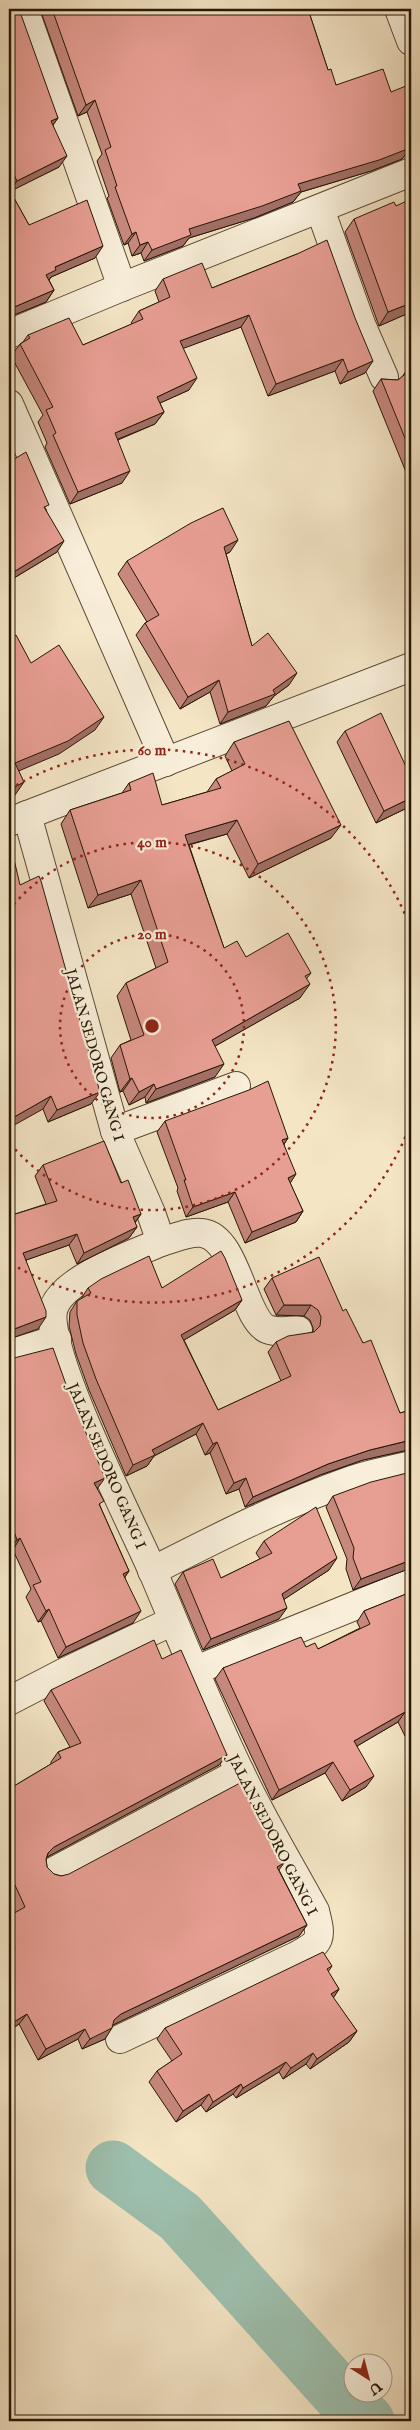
<svg xmlns="http://www.w3.org/2000/svg" width="420" height="2430" viewBox="0 0 420 2430" font-family="'IM FELL English',serif">
<rect width="100%" height="100%" fill="#f4e5c5"/>
<filter id="stains"><feTurbulence type="fractalNoise" baseFrequency=".004" numOctaves="4"/><feColorMatrix values="0 0 0 0 .2 0 0 0 0 .09 0 0 0 0 .02 0 0 0 .5 -.17"/></filter>
<radialGradient id="worn" r=".72"><stop offset=".6" stop-color="#630" stop-opacity="0"/><stop offset="1" stop-color="#630" stop-opacity=".3"/></radialGradient>
<g fill="none" stroke-linecap="round" stroke-linejoin="round">
<polyline stroke="#9dc0ae" stroke-width="55" points="113,2168 180,2217 341,2396 367,2421"/>
<defs>
<g id="minor">
<polyline points="24,9 122,287"/>
<polyline points="399,9 411,41"/>
<polyline points="320,209 361,324 384,377"/>
<polyline points="9,334 122,287 411,172"/>
<polyline points="9,404 166,762"/>
<path d="M27,815L115,1131L151,1213L161,1242C132,1255 66,1277 54,1307C40,1345 134,1527 153,1572C181,1638 208,1706 240,1772C262,1819 290,1865 315,1911C322,1939 322,1942 296,1956L120,2039"/>
<polyline points="115,1131 236,1086"/>
<path d="M161,1242C173,1239 189,1231 202,1233C237,1237 243,1318 267,1329C277,1333 288,1331 298,1330"/>
<polyline points="9,1354 57,1339"/>
<path d="M152,1571C217,1538 283,1504 352,1480C371,1473 392,1470 411,1465"/>
<polyline points="196,1670 411,1583"/>
<polyline points="9,1701 65,1672 173,1621"/>
<polyline points="54,1871 240,1772"/>
</g>
<polyline id="tertiary" points="9,822 411,667"/>
</defs>
<use href="#minor" stroke="#5a4a35" stroke-width="30"/>
<use href="#tertiary" stroke="#5a4a35" stroke-width="30"/>
<use href="#minor" stroke="#f8eed9" stroke-width="28"/>
<use href="#tertiary" stroke="#f8eed9" stroke-width="28"/>
</g>
<g fill="#c7887e" stroke="#271705">
<polygon points="9,9 58,118 53,125 59,167 10,191 29,225 95,258 51,277 49,280 54,290 46,302 9,317"/>
<polygon points="40,9 308,9 328,70 336,85 410,146 402,159 371,171 301,192 293,202 254,218 189,238 183,246 144,261 141,253 132,256 128,243 124,245 107,198 109,196 97,161 102,154 87,112 78,116"/>
<polygon points="354,219 411,312 379,326 345,232"/>
<polygon points="297,254 365,373 340,384 335,371 268,396 241,327 183,348 189,390 160,403 164,412 155,424 118,440 122,483 70,504 45,447 47,443 38,422 43,415 11,356 20,344 23,342 28,335 83,345 132,324 131,323 139,311 159,302 155,291 163,279 212,288"/>
<polygon points="408,368 411,376 411,476 408,477 373,391 381,379 398,380 402,377"/>
<polygon points="11,461 46,509 57,552 9,581 9,465"/>
<polygon points="230,552 226,554 252,646 289,685 274,696 266,706 220,724 210,692 180,709 136,635 145,623 147,622 118,574 127,561"/>
<polygon points="345,731 408,771 411,806 376,823 337,742"/>
<polygon points="234,742 331,838 249,878 227,834 189,845 224,948 246,957 311,973 307,978 300,998 215,1046 215,1077 146,1103 145,1097 129,1105 123,1091 120,1092 111,1058 120,1045 131,1040 117,996 126,983 156,968 131,894 88,908 61,824 70,810 122,793 129,783 162,805 207,792 216,779 232,771 225,756"/>
<polygon points="20,885 91,1104 48,1122 43,1109"/>
<polygon points="165,1121 288,1138 284,1144 290,1183 303,1211 296,1222 245,1243 228,1202 186,1217 177,1191 178,1188 157,1132"/>
<polygon points="43,1165 121,1183 141,1214 135,1223 137,1227 129,1238 77,1264 69,1245 26,1260 38,1329 9,1216 46,1204 35,1176"/>
<polygon points="272,1278 343,1311 363,1343 400,1413 411,1410 411,1450 408,1450 363,1460 320,1475 245,1507 239,1489 226,1494 210,1453 205,1455 196,1434 154,1456 147,1466 126,1476 89,1390 76,1354 69,1326 70,1312 77,1301 81,1299 88,1288 162,1288 242,1300 235,1310 184,1340 218,1410 281,1381 268,1352 276,1342 313,1332 313,1328 310,1320 304,1316 276,1315 264,1289"/>
<polygon points="9,1356 97,1489 100,1506 129,1571 125,1577 133,1623 58,1658 41,1621 38,1622 26,1597 31,1589 13,1550 9,1551"/>
<polygon points="333,1496 411,1568 353,1590 346,1569 347,1559 326,1507"/>
<polygon points="264,1541 329,1570 284,1599 279,1619 203,1650 175,1584 183,1572 221,1578 260,1559 256,1553"/>
<polygon points="411,1592 411,1732 405,1736 398,1722 357,1746 366,1787 342,1801 325,1773 272,1800 215,1679 223,1668 306,1647 318,1649 360,1628 357,1622 364,1611"/>
<polygon points="162,1659 227,1755 219,1765 47,1857 46,1859 47,1867 54,1874 61,1876 279,1870 307,1925 299,1936 113,2025 105,2039 82,2049 78,2039 38,2060 19,2024 9,2031 9,1916 15,1912 9,1899 9,1789 51,1764 51,1762 58,1752 70,1747 44,1701 51,1690"/>
<polygon points="332,1966 328,1972 339,1989 333,1998 357,2031 349,2042 310,2069 306,2064 283,2079 279,2072 236,2098 233,2094 206,2112 201,2105 176,2122 149,2082 157,2071 172,2061 157,2039 165,2028"/>
</g>
<g fill="#a26f67" stroke="#271705">
<polygon points="95,100 87,112 78,116 86,105"/>
<polygon points="58,118 50,129 51,121"/>
<polygon points="410,148 402,159 371,171 301,192 293,202 254,218 189,238 183,246 144,261 152,250 189,229 298,184"/>
<polygon points="67,156 59,167 9,192 17,181"/>
<polygon points="136,232 128,243 124,245 132,234"/>
<polygon points="148,242 141,253 132,256 140,245"/>
<polygon points="103,246 95,258 51,277 48,281 46,275 55,267"/>
<polygon points="54,290 46,302 9,317 9,313 12,308"/>
<polygon points="411,303 411,312 379,326 388,312"/>
<polygon points="249,315 241,327 171,353 180,341"/>
<polygon points="343,359 335,371 268,396 276,384"/>
<polygon points="373,361 365,373 340,384 348,372"/>
<polygon points="197,378 189,390 149,408 157,397"/>
<polygon points="164,412 155,424 106,444 115,433"/>
<polygon points="130,471 122,483 70,504 78,492"/>
<polygon points="238,540 230,552 215,559 224,547"/>
<polygon points="64,541 57,552 9,581 9,577 12,573"/>
<polygon points="297,673 289,685 274,696 266,706 220,724 228,712 273,690"/>
<polygon points="219,680 210,692 180,709 188,697"/>
<polygon points="104,717 95,730 59,754 9,775 15,763"/>
<polygon points="24,782 15,795 9,798 9,790"/>
<polygon points="411,798 411,806 376,823 384,811"/>
<polygon points="237,820 227,834 176,848 185,835"/>
<polygon points="341,825 331,838 249,878 258,864"/>
<polygon points="141,880 131,894 88,908 98,895"/>
<polygon points="310,984 300,998 203,1053 212,1040"/>
<polygon points="224,1064 215,1077 146,1103 156,1089"/>
<polygon points="132,1078 123,1091 120,1092 130,1079"/>
<polygon points="154,1084 145,1097 129,1105 139,1092"/>
<polygon points="100,1092 91,1104 48,1122 57,1110"/>
<polygon points="51,1096 43,1109 9,1128 9,1120"/>
<polygon points="288,1138 281,1149 282,1140"/>
<polygon points="296,1174 289,1185 288,1178"/>
<polygon points="235,1192 228,1202 186,1217 193,1207"/>
<polygon points="303,1211 296,1222 245,1243 252,1232"/>
<polygon points="141,1214 133,1225 133,1217"/>
<polygon points="137,1227 129,1238 77,1264 84,1253"/>
<polygon points="77,1234 69,1245 15,1264 23,1253"/>
<polygon points="242,1300 235,1310 174,1346 181,1335"/>
<polygon points="284,1305 311,1305 304,1316 276,1315"/>
<polygon points="46,1317 38,1329 9,1339 9,1331"/>
<polygon points="203,1423 196,1434 154,1456 147,1466 126,1476 133,1465 152,1450"/>
<polygon points="411,1440 411,1450 408,1450 363,1460 320,1475 245,1507 253,1497 328,1464 370,1450"/>
<polygon points="217,1442 210,1453 205,1455 213,1444"/>
<polygon points="105,1478 97,1489 94,1483"/>
<polygon points="246,1478 239,1489 226,1494 234,1483"/>
<polygon points="20,1538 13,1550 9,1551 17,1540"/>
<polygon points="337,1558 329,1570 274,1606 282,1594"/>
<polygon points="411,1560 411,1568 353,1590 361,1579"/>
<polygon points="129,1571 121,1582 123,1574"/>
<polygon points="287,1608 279,1619 203,1650 211,1639"/>
<polygon points="49,1609 41,1621 38,1622 46,1611"/>
<polygon points="141,1611 133,1623 58,1658 66,1647"/>
<polygon points="405,1712 398,1722 347,1752 354,1741"/>
<polygon points="411,1726 411,1732 405,1736"/>
<polygon points="227,1755 219,1765 47,1857 48,1853 54,1847"/>
<polygon points="333,1762 325,1773 272,1800 279,1790"/>
<polygon points="374,1776 366,1787 342,1801 350,1790"/>
<polygon points="284,1863 276,1874 277,1867"/>
<polygon points="307,1925 299,1936 113,2025 107,2030 112,2028 105,2039 82,2049 90,2039 121,2014"/>
<polygon points="339,1989 332,2000 331,1994"/>
<polygon points="27,2014 19,2024 9,2031 9,2025"/>
<polygon points="85,2029 78,2039 38,2060 46,2049"/>
<polygon points="357,2031 349,2042 310,2069 317,2059"/>
<polygon points="313,2053 306,2064 283,2079 291,2068"/>
<polygon points="286,2062 279,2072 236,2098 243,2088"/>
<polygon points="241,2084 233,2094 206,2112 213,2102"/>
<polygon points="209,2094 201,2105 176,2122 183,2111"/>
</g>
<g fill="#e79e93" stroke="#271705">
<polygon points="9,9 19,9 58,118 51,121 67,156 17,181 9,164"/>
<polygon points="52,9 308,9 328,70 331,69 336,85 383,69 391,92 411,84 411,138 410,139 410,148 379,160 298,184 301,191 262,206 189,229 191,235 152,250 148,242 140,245 136,232 132,234 115,187 117,186 105,150 111,147 95,100 86,105"/>
<polygon points="9,189 29,225 87,200 103,246 55,267 56,270 46,275 54,290 12,308 9,301"/>
<polygon points="411,199 411,303 388,312 354,219 394,202 396,206"/>
<polygon points="327,240 355,318 373,361 348,372 343,359 276,384 249,315 180,341 197,378 157,397 164,412 115,433 130,471 78,492 53,435 56,433 46,410 53,407 20,344 30,338 28,335 69,318 83,345 143,319 139,311 170,297 163,279 202,263 212,288 297,254"/>
<polygon points="408,368 411,376 411,453 381,379 398,380 404,375"/>
<polygon points="26,452 49,505 44,507 64,541 12,573 9,568 9,465 12,463 11,461"/>
<polygon points="223,508 238,540 224,547 252,646 268,633 297,673 273,690 275,694 228,712 219,680 188,697 145,623 159,615 127,561 191,523"/>
<polygon points="16,635 31,663 59,645 104,717 68,741 15,763 24,782 9,790 9,639"/>
<polygon points="381,713 408,771 411,770 411,798 384,811 345,731"/>
<polygon points="289,721 341,825 258,864 237,820 185,835 224,948 237,941 246,957 288,933 311,973 305,976 310,984 212,1040 224,1064 156,1089 154,1084 139,1092 132,1078 130,1079 120,1045 144,1035 126,983 168,962 141,880 98,895 70,810 131,790 129,783 153,773 162,805 221,788 216,779 245,764 234,742"/>
<polygon points="9,838 20,885 39,876 41,881 100,1092 57,1110 51,1096 9,1120"/>
<polygon points="268,1081 288,1138 282,1140 296,1174 288,1178 303,1211 252,1232 235,1192 193,1207 184,1180 186,1180 165,1121 249,1090"/>
<polygon points="104,1141 121,1183 128,1180 141,1214 133,1217 137,1227 84,1253 77,1234 23,1253 46,1311 46,1317 9,1331 9,1216 57,1201 43,1165"/>
<polygon points="221,1251 225,1258 242,1300 181,1335 218,1410 291,1376 276,1342 288,1336 314,1332 320,1326 321,1317 318,1310 311,1305 284,1305 272,1278 319,1257 343,1311 346,1309 363,1343 371,1340 400,1413 411,1410 411,1440 370,1450 328,1464 253,1497 246,1478 234,1483 217,1442 213,1444 203,1423 152,1450 155,1455 133,1465 96,1379 83,1343 77,1315 77,1301 91,1293 88,1288 101,1279 149,1256 162,1288"/>
<polygon points="53,1348 68,1390 105,1478 94,1483 104,1501 99,1504 129,1571 123,1574 141,1611 66,1647 49,1609 46,1611 33,1585 41,1582 20,1538 17,1540 9,1517 9,1356 14,1358"/>
<polygon points="411,1472 411,1560 361,1579 353,1558 354,1548 333,1496 371,1482"/>
<polygon points="316,1507 337,1558 282,1594 287,1608 211,1639 183,1572 213,1559 221,1578 272,1553 264,1541"/>
<polygon points="411,1592 411,1723 405,1712 354,1741 374,1776 350,1790 333,1762 279,1790 223,1668 301,1637 306,1647 315,1643 318,1649 370,1624 364,1611"/>
<polygon points="154,1640 162,1659 181,1650 227,1755 54,1847 48,1853 46,1859 47,1867 54,1874 61,1876 69,1874 240,1783 284,1863 277,1867 307,1925 121,2014 114,2020 112,2028 90,2039 85,2029 46,2049 27,2014 9,2025 9,1974 11,1973 9,1967 9,1951 15,1949 9,1937 9,1916 25,1907 9,1872 9,1789 61,1758 58,1752 81,1743 51,1690"/>
<polygon points="323,1952 332,1966 327,1969 339,1989 331,1994 357,2031 317,2059 313,2053 291,2068 286,2062 243,2088 241,2084 213,2102 209,2094 183,2111 157,2071 182,2054 165,2028"/>
</g>
<g fill="none" stroke="#8f2418" stroke-width="2.5" stroke-dasharray="2.5 5">
<circle cx="152" cy="1026" r="92"/>
<path d="M9 910A184 184 0 1 1 9 1142"/>
<path d="M411 1123A276 276 0 0 1 10 1263M10 789A276 276 0 0 1 411 929"/>
</g>
<g text-anchor="middle" stroke-width="4.5" stroke-linejoin="round" paint-order="stroke">
<g font-size="15" fill="#271705" stroke="#f8eed9">
<text transform="translate(95 1055) rotate(74)" y="5">JALAN SEDORO GANG I</text>
<text transform="translate(107 1466) rotate(67)" y="5">JALAN SEDORO GANG I</text>
<text transform="translate(273 1835) rotate(63)" y="5">JALAN SEDORO GANG I</text>
</g>
</g>
<circle cx="152" cy="1026" r="8" fill="#8f2418" stroke="#f8eed9" stroke-width="2.5"/>
<g font-size="15" text-anchor="middle" font-weight="bold" fill="#8f2418" stroke="#f8eed9" stroke-width="4.5" stroke-linejoin="round" paint-order="stroke">
<text x="152" y="755">60 m</text>
<text x="152" y="847">40 m</text>
<text x="152" y="939">20 m</text>
</g>
<rect width="420" height="2430" fill="none" stroke="#f4e5c5" stroke-width="30"/>
<rect x="10" y="10" width="400" height="2410" fill="none" stroke="#271705" stroke-width="2.5"/>
<rect x="15" y="15" width="390" height="2400" fill="none" stroke="#271705"/>
<g transform="translate(368 2378) rotate(144)"><circle r="24" fill="#f8eed9" stroke="#a49884"/>
<path d="M0-4L9 19L0 12L-9 19Z" fill="#8f2418"/>
<text y="-8" font-size="14" font-weight="bold" text-anchor="middle" fill="#271705">U</text>
</g>
<rect width="100%" height="100%" filter="url(#stains)"/>
<rect width="100%" height="100%" fill="url(#worn)"/>
</svg>
